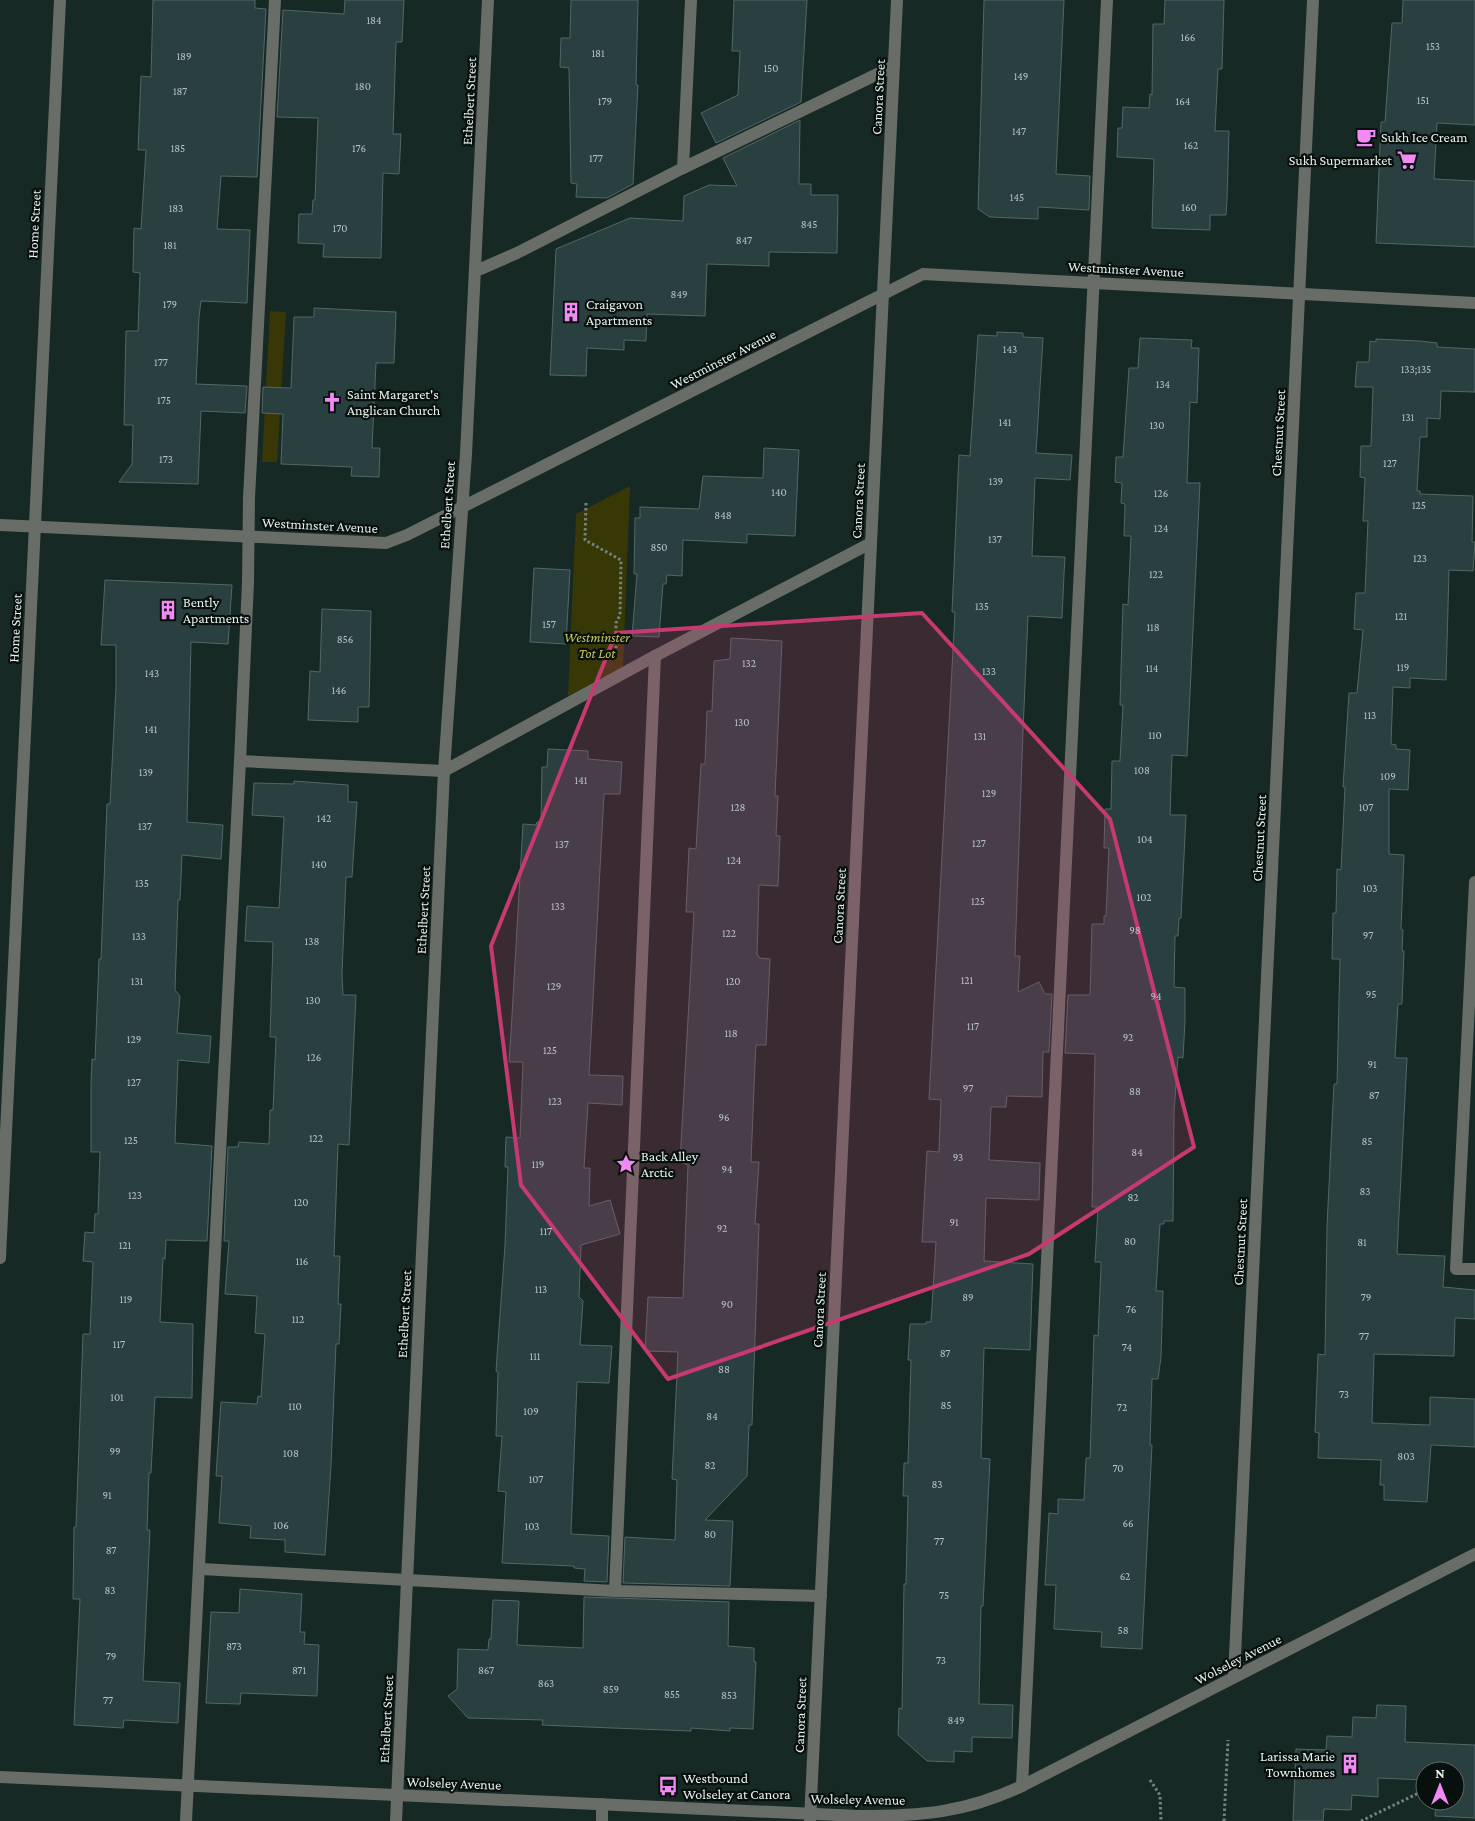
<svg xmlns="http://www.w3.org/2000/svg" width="1475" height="1821" viewBox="0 0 1475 1821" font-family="'Crimson Pro',serif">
<rect width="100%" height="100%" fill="#172924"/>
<g fill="#383807">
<polygon points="270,311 286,312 277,462 262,462"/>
<polygon points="630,486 623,667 568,696 576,514"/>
</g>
<g fill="#2a3f40" stroke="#516769">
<polygon points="153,0 255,0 255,8 266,9 257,177 221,176 217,229 250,230 247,303 201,301 199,317 196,384 247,386 245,413 201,411 198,484 119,482 132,464 133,425 124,425 126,331 138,331 140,273 133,272 134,228 141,229 146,150 138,150 141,76 151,77"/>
<polygon points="345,0 404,0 402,42 396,42 393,134 401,134 399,174 383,173 381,258 323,257 324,244 298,243 299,214 312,214 313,200 315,200 318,118 277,117 283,10 344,14"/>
<polygon points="571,0 638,0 636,85 638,85 633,184 607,198 576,197 577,184 571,183 569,68 560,67 561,38 570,38"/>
<polygon points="734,0 807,0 801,102 716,143 701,113 738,95 740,51 732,51"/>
<polygon points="984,0 1064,0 1056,174 1090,176 1089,210 1038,207 1038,219 990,217 978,209"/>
<polygon points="1165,0 1224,0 1222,69 1218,69 1215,131 1229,131 1227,199 1226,215 1210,215 1210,230 1152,228 1154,159 1117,157 1118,128 1122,128 1123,107 1149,108 1150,94 1152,95 1153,24 1164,24"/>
<polygon points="1403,0 1475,0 1475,125 1437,123 1434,179 1475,181 1475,247 1376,243 1381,122 1385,122 1392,23 1402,23"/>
<polygon points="800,120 799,184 811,184 811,195 838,195 837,253 769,252 769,266 707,264 705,316 647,314 646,341 624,340 624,350 587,348 586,376 550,375 556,249 630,218 683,221 684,196 709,185 737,186 723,158"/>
<polygon points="314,308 396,312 394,363 376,363 372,448 380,448 379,477 351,476 352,467 281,464 283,414 262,413 263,387 291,388 294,317 314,317"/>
<polygon points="997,332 1023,333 1023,337 1043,338 1036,453 1072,455 1070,480 1035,478 1032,556 1065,557 1064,574 1062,618 1028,616 1023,731 1015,956 1020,956 1018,992 1039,982 1045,994 1052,994 1049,1052 1043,1052 1042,1097 1007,1096 1006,1107 991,1107 989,1160 1040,1163 1039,1200 986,1198 984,1261 1033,1264 1030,1350 984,1348 981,1458 990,1459 983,1606 981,1606 979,1704 1013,1705 1012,1738 972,1737 972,1752 954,1751 954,1762 927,1761 898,1735 899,1708 902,1709 904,1584 906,1584 908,1496 903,1496 904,1463 908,1463 911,1360 908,1360 910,1324 926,1324 926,1322 931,1322 936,1242 922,1242 927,1151 939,1152 941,1100 929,1099 955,612 952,612 959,455 970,456 978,335 997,336"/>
<polygon points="1140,338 1192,340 1191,348 1199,348 1197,403 1190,402 1187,483 1200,483 1187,756 1172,755 1170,815 1186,815 1181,918 1179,918 1178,936 1175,936 1174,987 1185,988 1185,1021 1183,1058 1178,1057 1174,1112 1173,1221 1164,1221 1164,1224 1160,1224 1156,1291 1163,1291 1161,1357 1158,1379 1152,1379 1150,1445 1152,1445 1142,1649 1101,1647 1102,1632 1054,1629 1056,1585 1045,1585 1049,1513 1058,1514 1058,1499 1084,1500 1086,1458 1090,1458 1094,1335 1098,1336 1101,1267 1101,1262 1095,1262 1098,1207 1092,1207 1095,1054 1065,1053 1068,995 1090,995 1092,924 1104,924 1104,916 1106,916 1109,848 1104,848 1105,809 1111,809 1112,761 1120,761 1123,705 1120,705 1123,604 1128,605 1131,536 1124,536 1125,504 1121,503 1122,483 1115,482 1116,457 1123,457 1129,368 1138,368"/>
<polygon points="1376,339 1420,341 1437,343 1437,347 1475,349 1475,392 1441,391 1440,419 1427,418 1427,437 1420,437 1417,491 1420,491 1420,494 1473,496 1472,542 1475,542 1473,571 1449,570 1446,680 1410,678 1410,688 1393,687 1391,744 1396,745 1396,749 1410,750 1408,790 1389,789 1389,854 1404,855 1401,929 1403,930 1402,951 1404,951 1402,1004 1398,1004 1395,1058 1407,1058 1397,1254 1445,1256 1443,1287 1475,1290 1475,1319 1455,1318 1454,1356 1374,1354 1372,1423 1430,1425 1430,1397 1475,1399 1475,1447 1431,1445 1427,1502 1384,1500 1384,1485 1380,1485 1381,1460 1318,1458 1319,1433 1315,1432 1318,1354 1325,1355 1327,1226 1334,1084 1337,1084 1340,959 1332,959 1333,913 1336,913 1337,869 1341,870 1345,787 1343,787 1349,693 1357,693 1363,630 1354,629 1356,593 1365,593 1368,521 1363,521 1365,478 1360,477 1361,446 1371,446 1373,387 1355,387 1357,362 1369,362 1370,341 1376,342"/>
<polygon points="764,448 799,450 795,536 747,534 747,543 683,540 682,576 667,575 666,584 663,584 659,637 632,636 637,574 634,574 635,518 640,518 640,507 699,509 703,476 763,478"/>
<polygon points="534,568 570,570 566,644 530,642"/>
<polygon points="105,580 232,585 228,644 191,642 187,822 223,825 221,859 182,855 180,900 178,900 175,990 180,996 177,1033 211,1036 209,1063 178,1060 175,1143 212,1146 207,1241 166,1240 165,1259 163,1258 160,1322 193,1324 192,1398 155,1397 151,1473 149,1473 147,1530 150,1530 143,1681 180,1683 178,1723 124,1720 123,1728 74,1725 80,1599 73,1599 74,1527 76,1527 83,1334 90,1334 93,1262 83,1261 85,1232 94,1233 95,1214 98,1214 100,1152 91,1152 91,1086 92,1059 95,1060 99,959 101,959 107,804 110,804 116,687 116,645 101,645"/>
<polygon points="322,609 371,611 369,707 358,707 358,722 308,720 310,671 320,672"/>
<polygon points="731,638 782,641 775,796 778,796 776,836 780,836 778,886 759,885 757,955 759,956 759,958 770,959 766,1045 756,1045 755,1063 751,1162 759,1162 755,1224 759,1224 752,1425 749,1425 747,1476 705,1520 733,1521 730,1586 623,1583 625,1537 675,1540 677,1480 672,1479 678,1352 645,1351 648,1297 683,1298 688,1165 680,1162 694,912 686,912 689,848 696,849 701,764 705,764 707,711 712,711 714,661 730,659"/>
<polygon points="548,749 588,751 588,759 622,762 620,794 604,794 589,1075 623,1076 622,1105 588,1103 584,1168 590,1168 589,1206 610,1200 620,1234 581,1245 579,1297 583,1301 580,1345 612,1346 609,1383 577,1382 571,1534 609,1536 607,1582 584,1581 585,1569 574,1568 574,1566 502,1563 506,1492 498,1491 502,1436 496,1436 498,1372 496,1371 505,1245 508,1167 505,1167 506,1137 520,1138 523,1062 509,1062 511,1033 523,824 536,825 537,822 541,822 542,767 547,767"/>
<polygon points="294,781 348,785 348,802 357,802 352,877 346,877 342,974 343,995 356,995 349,1145 338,1144 334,1256 340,1256 338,1304 341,1304 339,1344 336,1344 331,1466 325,1555 285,1552 285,1540 250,1538 251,1526 219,1523 222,1476 216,1476 221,1402 257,1404 258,1396 261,1397 265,1334 255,1333 257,1296 225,1294 229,1241 224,1241 228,1147 238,1147 239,1142 269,1144 270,1110 273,1110 276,1037 270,1037 273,942 245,941 247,906 279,908 284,817 252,815 254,783 294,784"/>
<polygon points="240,1589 302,1594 300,1632 305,1632 304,1644 319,1645 317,1696 241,1693 240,1704 206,1703 211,1612 239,1613"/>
<polygon points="584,1597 729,1602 728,1646 754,1648 754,1662 756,1662 753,1729 730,1728 730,1731 691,1728 691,1731 587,1727 542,1725 543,1720 468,1718 448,1696 457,1689 458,1649 488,1650 489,1639 491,1639 493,1600 519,1601 517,1645 583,1648"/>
<polygon points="1377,1705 1406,1706 1405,1742 1475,1745 1475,1818 1435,1816 1436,1801 1455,1801 1455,1771 1425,1771 1425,1780 1378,1778 1378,1797 1352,1795 1351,1810 1324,1809 1323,1821 1293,1821 1296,1749 1326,1750 1327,1736 1352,1737 1353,1717 1376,1718"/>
</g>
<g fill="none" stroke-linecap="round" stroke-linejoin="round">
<g stroke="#75837f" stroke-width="3" stroke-dasharray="2.5 2.5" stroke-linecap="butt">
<polyline points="586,503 585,540 621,560 620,615 616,623 616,649"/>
<polyline points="1150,1780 1160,1795 1161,1821"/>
<polyline points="1224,1821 1228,1740"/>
<polyline points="1361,1821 1425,1790"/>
</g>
<g stroke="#686d67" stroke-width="12">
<polyline points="683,168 691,0"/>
<polyline points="476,271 517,253 683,168 894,66"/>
<polyline points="240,761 444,771 655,656 871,543"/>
<polyline points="1475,882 1456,1269 1475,1269"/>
<polyline points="201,1569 615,1591 821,1596"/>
<polyline points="615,1591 655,656"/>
<polyline points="1022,1786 1107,0"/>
<polyline points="186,1821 240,761 248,582 249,498 275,0"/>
<polyline points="602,1821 602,1804"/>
</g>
<g stroke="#686d67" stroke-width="12">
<polyline points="0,525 386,543 407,535 923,274 1475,303"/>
<polyline points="0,1258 60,0"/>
<polyline points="1234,1677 1313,0"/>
<path d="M0,1777L859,1816C921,1816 964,1813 1022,1786L1475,1554"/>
<polyline points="396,1821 444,771 466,454 488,0"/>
<polyline points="810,1821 897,0"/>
</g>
</g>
<path fill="#c73971" fill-opacity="0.2" stroke="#c73971" stroke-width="4" stroke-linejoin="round" d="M922,613L1110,819L1194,1147L1029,1254L668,1379L521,1185L491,946L616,633Z"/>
<defs>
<symbol id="cafe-bare" viewBox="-9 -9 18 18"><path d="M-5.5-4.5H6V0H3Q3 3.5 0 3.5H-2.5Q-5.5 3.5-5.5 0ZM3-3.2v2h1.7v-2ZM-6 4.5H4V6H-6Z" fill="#f18af4" stroke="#08100e" stroke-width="2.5" paint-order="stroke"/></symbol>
<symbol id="supermarket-bare" viewBox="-9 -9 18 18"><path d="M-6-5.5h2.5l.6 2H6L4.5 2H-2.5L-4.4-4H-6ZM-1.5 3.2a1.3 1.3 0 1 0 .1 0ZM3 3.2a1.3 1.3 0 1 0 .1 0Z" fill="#f18af4" stroke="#08100e" stroke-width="2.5" paint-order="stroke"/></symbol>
<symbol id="building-bare" viewBox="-9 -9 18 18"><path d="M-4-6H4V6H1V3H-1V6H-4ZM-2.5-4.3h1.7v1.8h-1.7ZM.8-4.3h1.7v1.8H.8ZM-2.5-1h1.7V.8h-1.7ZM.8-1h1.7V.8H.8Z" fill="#f18af4" stroke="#08100e" stroke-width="2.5" paint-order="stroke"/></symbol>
<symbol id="church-bare" viewBox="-9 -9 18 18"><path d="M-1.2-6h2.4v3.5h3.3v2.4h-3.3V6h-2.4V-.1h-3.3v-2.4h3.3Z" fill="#f18af4" stroke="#08100e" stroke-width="2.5" paint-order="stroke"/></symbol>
<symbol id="sight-bare" viewBox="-9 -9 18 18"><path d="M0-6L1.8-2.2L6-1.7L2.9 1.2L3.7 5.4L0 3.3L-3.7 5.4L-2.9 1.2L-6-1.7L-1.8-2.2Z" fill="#f18af4" stroke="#08100e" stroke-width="2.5" paint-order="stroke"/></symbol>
<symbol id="bus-bare" viewBox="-9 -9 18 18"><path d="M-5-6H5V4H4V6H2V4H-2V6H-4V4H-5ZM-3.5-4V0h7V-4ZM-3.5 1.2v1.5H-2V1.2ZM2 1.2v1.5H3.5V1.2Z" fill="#f18af4" stroke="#08100e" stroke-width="2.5" paint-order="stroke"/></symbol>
</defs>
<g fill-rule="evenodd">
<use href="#cafe-bare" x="1352" y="123" width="28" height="28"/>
<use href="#supermarket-bare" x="1393" y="146" width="28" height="28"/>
<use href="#building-bare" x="557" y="298" width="28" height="28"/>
<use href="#church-bare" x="318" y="388" width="28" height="28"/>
<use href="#building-bare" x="154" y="596" width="28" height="28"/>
<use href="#sight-bare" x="612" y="1150" width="28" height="28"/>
<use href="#building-bare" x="1336" y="1750" width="28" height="28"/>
<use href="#bus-bare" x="654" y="1772" width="28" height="28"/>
</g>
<g text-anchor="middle" stroke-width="4.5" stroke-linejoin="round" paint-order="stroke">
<g font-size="11" fill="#b7c4c2">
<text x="374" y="24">184</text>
<text x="1188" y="41">166</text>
<text x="1433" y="50">153</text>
<text x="598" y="57">181</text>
<text x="184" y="60">189</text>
<text x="771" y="72">150</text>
<text x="1021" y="80">149</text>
<text x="363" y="90">180</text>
<text x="180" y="95">187</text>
<text x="1423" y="104">151</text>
<text x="605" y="105">179</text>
<text x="1183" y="105">164</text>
<text x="1019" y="135">147</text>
<text x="1191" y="149">162</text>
<text x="178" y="152">185</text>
<text x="359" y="152">176</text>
<text x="596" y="162">177</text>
<text x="1017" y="201">145</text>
<text x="1189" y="211">160</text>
<text x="176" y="212">183</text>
<text x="809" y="228">845</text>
<text x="340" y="232">170</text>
<text x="744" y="244">847</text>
<text x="170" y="249">181</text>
<text x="679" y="298">849</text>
<text x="170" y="308">179</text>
<text x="1010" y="353">143</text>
<text x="161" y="366">177</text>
<text x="1416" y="373">133;135</text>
<text x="1163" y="388">134</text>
<text x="164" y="404">175</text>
<text x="1408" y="421">131</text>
<text x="1005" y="426">141</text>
<text x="1157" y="429">130</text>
<text x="166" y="463">173</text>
<text x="1390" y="467">127</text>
<text x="996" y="485">139</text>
<text x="779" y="496">140</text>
<text x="1161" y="497">126</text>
<text x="1419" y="509">125</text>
<text x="723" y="519">848</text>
<text x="1161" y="532">124</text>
<text x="995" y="543">137</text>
<text x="659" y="551">850</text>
<text x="1420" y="562">123</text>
<text x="1156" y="578">122</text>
<text x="982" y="610">135</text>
<text x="1401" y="620">121</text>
<text x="549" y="628">157</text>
<text x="1153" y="631">118</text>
<text x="345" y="643">856</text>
<text x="749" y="667">132</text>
<text x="1403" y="671">119</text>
<text x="1152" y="672">114</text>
<text x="989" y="675">133</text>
<text x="152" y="677">143</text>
<text x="339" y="694">146</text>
<text x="1370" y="719">113</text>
<text x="742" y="726">130</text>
<text x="151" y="733">141</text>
<text x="1155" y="739">110</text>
<text x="980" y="740">131</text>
<text x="1142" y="774">108</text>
<text x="146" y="776">139</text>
<text x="1388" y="780">109</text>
<text x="581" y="784">141</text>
<text x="989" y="797">129</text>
<text x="738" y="811">128</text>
<text x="1366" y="811">107</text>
<text x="324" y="822">142</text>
<text x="145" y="830">137</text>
<text x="1145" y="843">104</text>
<text x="979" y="847">127</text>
<text x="562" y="848">137</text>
<text x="734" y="864">124</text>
<text x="319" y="868">140</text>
<text x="142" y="887">135</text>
<text x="1370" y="892">103</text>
<text x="1144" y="901">102</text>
<text x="978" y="905">125</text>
<text x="558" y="910">133</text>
<text x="1135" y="934">98</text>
<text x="729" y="937">122</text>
<text x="1368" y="939">97</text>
<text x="139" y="940">133</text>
<text x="312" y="945">138</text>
<text x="967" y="984">121</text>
<text x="137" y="985">131</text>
<text x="733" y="985">120</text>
<text x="554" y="990">129</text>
<text x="1371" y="998">95</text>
<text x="1156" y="1000">94</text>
<text x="313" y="1004">130</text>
<text x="973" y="1030">117</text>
<text x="731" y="1037">118</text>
<text x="1128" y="1041">92</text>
<text x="134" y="1043">129</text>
<text x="550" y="1054">125</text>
<text x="314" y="1061">126</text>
<text x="1372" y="1068">91</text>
<text x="134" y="1086">127</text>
<text x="968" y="1092">97</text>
<text x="1135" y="1095">88</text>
<text x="1374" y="1099">87</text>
<text x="555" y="1105">123</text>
<text x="724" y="1121">96</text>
<text x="316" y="1142">122</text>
<text x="131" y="1144">125</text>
<text x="1367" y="1145">85</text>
<text x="1137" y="1156">84</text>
<text x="958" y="1161">93</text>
<text x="538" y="1168">119</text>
<text x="727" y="1173">94</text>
<text x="1365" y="1195">83</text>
<text x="135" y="1199">123</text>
<text x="1133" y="1201">82</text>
<text x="301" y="1206">120</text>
<text x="954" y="1226">91</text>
<text x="722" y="1232">92</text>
<text x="546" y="1235">117</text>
<text x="1130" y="1245">80</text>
<text x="1362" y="1246">81</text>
<text x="125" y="1249">121</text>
<text x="302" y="1265">116</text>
<text x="541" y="1293">113</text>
<text x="968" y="1301">89</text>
<text x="1366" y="1301">79</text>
<text x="126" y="1303">119</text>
<text x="727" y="1308">90</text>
<text x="1131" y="1313">76</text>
<text x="298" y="1323">112</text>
<text x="1364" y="1340">77</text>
<text x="119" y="1348">117</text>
<text x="1127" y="1351">74</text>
<text x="945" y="1357">87</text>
<text x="535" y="1360">111</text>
<text x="724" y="1373">88</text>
<text x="1344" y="1398">73</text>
<text x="117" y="1401">101</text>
<text x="946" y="1409">85</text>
<text x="295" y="1410">110</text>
<text x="1122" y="1411">72</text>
<text x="531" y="1415">109</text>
<text x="712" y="1420">84</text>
<text x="115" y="1455">99</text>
<text x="291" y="1457">108</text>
<text x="1406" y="1460">803</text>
<text x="710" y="1469">82</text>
<text x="1118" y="1472">70</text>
<text x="536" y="1483">107</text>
<text x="937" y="1488">83</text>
<text x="107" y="1499">91</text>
<text x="1128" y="1527">66</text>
<text x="281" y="1529">106</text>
<text x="532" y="1530">103</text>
<text x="710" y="1538">80</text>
<text x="939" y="1545">77</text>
<text x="111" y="1554">87</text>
<text x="1125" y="1580">62</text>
<text x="110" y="1594">83</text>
<text x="944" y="1599">75</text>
<text x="1123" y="1634">58</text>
<text x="234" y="1650">873</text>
<text x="111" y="1660">79</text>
<text x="941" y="1664">73</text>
<text x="299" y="1674">871</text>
<text x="486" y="1674">867</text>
<text x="546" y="1687">863</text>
<text x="611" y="1693">859</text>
<text x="672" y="1698">855</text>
<text x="729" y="1699">853</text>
<text x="108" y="1704">77</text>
<text x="956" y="1724">849</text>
</g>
<g font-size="14" fill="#e6f1ed" stroke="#08100e">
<text transform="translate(878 97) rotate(-87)" y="5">Canora Street</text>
<text transform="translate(469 101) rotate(-87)" y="5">Ethelbert Street</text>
<text transform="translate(34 224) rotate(-87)" y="5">Home Street</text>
<text transform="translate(1126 269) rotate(3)" y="5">Westminster Avenue</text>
<text transform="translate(723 359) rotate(-27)" y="5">Westminster Avenue</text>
<text transform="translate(1278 433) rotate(-87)" y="5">Chestnut Street</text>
<text transform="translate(858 501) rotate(-87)" y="5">Canora Street</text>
<text transform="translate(447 505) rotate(-86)" y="5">Ethelbert Street</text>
<text transform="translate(320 525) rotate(3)" y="5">Westminster Avenue</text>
<text transform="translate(15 628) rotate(-87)" y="5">Home Street</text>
<text transform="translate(1259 838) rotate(-87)" y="5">Chestnut Street</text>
<text transform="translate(839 906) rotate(-87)" y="5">Canora Street</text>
<text transform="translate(423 910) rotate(-87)" y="5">Ethelbert Street</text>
<text transform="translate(1240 1242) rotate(-87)" y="5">Chestnut Street</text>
<text transform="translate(819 1310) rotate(-87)" y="5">Canora Street</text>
<text transform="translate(404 1314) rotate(-87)" y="5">Ethelbert Street</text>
<text transform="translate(1238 1659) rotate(-27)" y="5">Wolseley Avenue</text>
<text transform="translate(800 1715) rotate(-88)" y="5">Canora Street</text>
<text transform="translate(386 1719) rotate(-87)" y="5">Ethelbert Street</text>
<text transform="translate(454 1783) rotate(2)" y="5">Wolseley Avenue</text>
<text transform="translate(858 1799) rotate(1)" y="5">Wolseley Avenue</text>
</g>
<g font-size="14" fill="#e6f1ed" stroke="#08100e" text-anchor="start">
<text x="1381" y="142">Sukh Ice Cream</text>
<text x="1392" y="165" text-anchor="end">Sukh Supermarket</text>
<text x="586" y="309">Craigavon<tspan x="586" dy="16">Apartments</tspan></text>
<text x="347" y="399">Saint Margaret's<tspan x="347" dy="16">Anglican Church</tspan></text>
<text x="183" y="607">Bently<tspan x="183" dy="16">Apartments</tspan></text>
<text x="641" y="1161">Back Alley<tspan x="641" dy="16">Arctic</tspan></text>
<text x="1335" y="1761" text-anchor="end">Larissa Marie<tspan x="1335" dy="16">Townhomes</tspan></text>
<text x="683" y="1783">Westbound<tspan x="683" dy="16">Wolseley at Canora</tspan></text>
</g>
<g font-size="14" font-style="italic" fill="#c9cb5b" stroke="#08100e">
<text x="597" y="642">Westminster<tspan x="597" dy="16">Tot Lot</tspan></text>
</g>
</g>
<g transform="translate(1440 1786)"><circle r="24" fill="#08100e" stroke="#616a67"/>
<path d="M0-4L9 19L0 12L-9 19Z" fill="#f18af4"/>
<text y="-8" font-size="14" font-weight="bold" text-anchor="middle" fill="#e6f1ed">N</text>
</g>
</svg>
